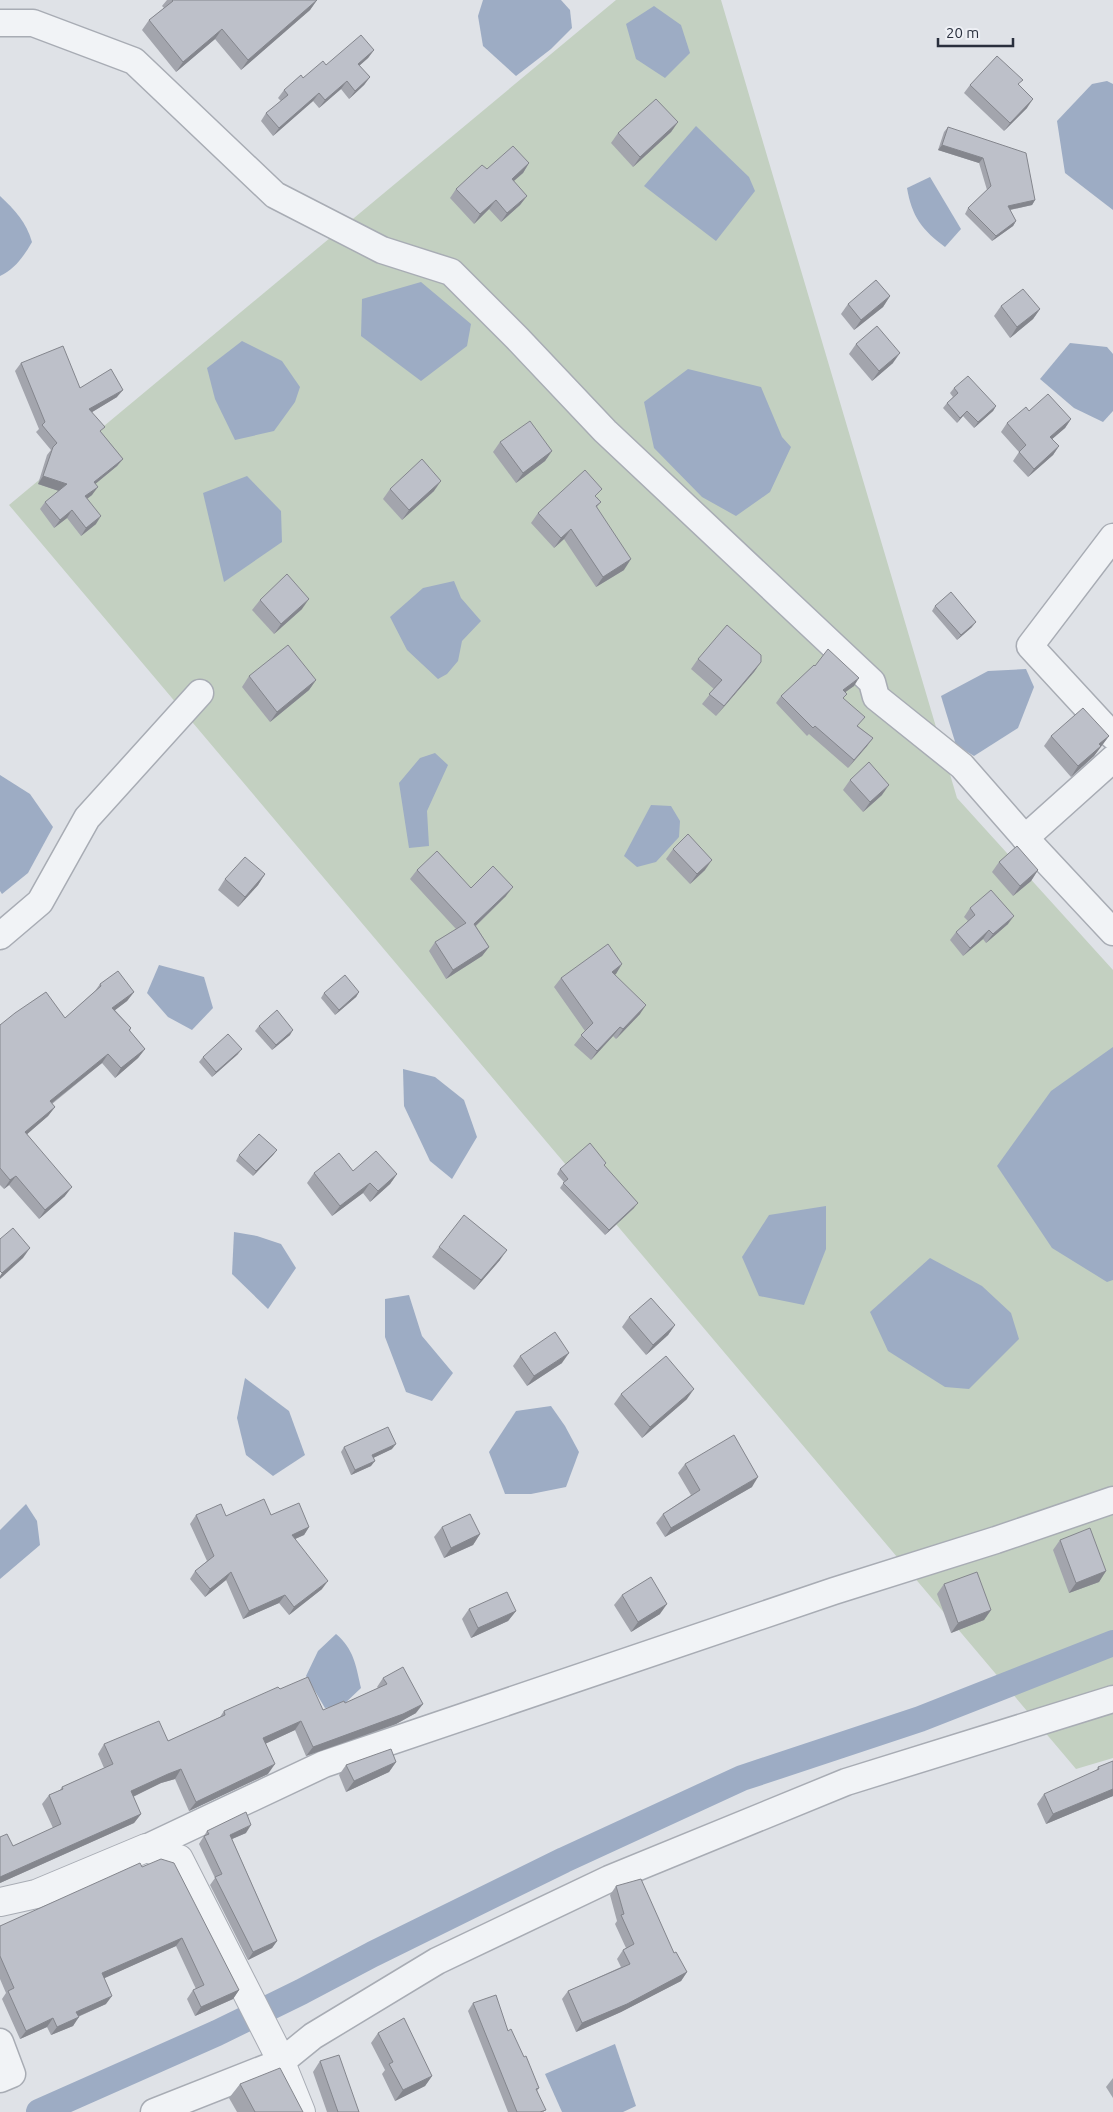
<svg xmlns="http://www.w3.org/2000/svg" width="1113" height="2112" viewBox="0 0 1113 2112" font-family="Ubuntu,sans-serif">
<rect width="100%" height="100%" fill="#dfe2e7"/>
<polygon fill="#c3d0c1" points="616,0 721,0 957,798 1113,970 1113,1758 1076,1769 9,505"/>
<g fill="#9dacc4">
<polygon points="483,0 561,0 570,10 572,28 551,49 516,76 483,46 478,16"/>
<polygon points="654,6 681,25 690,53 665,78 636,59 626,24"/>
<polygon points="1107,81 1113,84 1113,210 1065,173 1057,121 1092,84"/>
<polygon points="696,126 749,177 755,191 716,241 644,186"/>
<path d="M930,177L961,229L945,247C922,230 912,217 907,188Z"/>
<path d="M0,196C15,210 26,222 32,242C24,256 15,269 0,276Z"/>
<polygon points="421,282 471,324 467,346 421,381 361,336 362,299"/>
<polygon points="242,341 282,361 300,387 295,402 274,431 235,440 215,399 207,368"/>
<polygon points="1070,343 1107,347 1113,354 1113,411 1103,422 1074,408 1040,379"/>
<polygon points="688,369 761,387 782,437 791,447 770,492 736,516 702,497 654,448 644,402"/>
<polygon points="247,476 281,511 282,542 224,582 203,493"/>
<polygon points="454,581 461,598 481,621 462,641 458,661 447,674 438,679 407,650 390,617 423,588"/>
<polygon points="1026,669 1034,687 1018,728 974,756 956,745 941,696 988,671"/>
<polygon points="435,753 448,765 427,811 429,846 409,848 399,783 420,758"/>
<polygon points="0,775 30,794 53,827 28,873 2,894 0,891"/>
<polygon points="651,805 671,806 680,821 679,837 656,862 637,867 624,856"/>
<polygon points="159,965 204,977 213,1008 192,1030 168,1017 147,993"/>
<polygon points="1113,1047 1113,1280 1107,1282 1052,1248 997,1166 1051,1091"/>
<polygon points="403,1069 435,1077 464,1100 477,1137 452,1179 430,1161 404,1106"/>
<polygon points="826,1206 826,1249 804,1305 759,1296 742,1257 769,1215"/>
<polygon points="234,1232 257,1236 281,1244 296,1268 268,1309 232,1274"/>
<polygon points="930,1258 982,1286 1011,1313 1019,1339 969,1389 945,1387 888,1351 870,1312"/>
<polygon points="409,1295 422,1336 453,1373 432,1401 406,1392 385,1337 385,1299"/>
<polygon points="245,1378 289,1411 305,1455 273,1476 246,1455 237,1418"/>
<polygon points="551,1406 565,1426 579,1452 566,1487 531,1494 505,1494 489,1452 516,1411"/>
<polygon points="26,1504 37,1521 40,1545 0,1579 0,1530"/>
<path d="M336,1634C354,1649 356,1666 361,1688L342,1706L325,1708L306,1676L318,1651Z"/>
<polygon points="615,2044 636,2106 623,2112 562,2112 545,2074"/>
</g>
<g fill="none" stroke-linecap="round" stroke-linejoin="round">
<polyline stroke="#9dacc4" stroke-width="26" points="39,2112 217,2033 301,1992 373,1954 564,1860 742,1778 920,1719 1113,1643"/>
<defs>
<g id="minor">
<polyline points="0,23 33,23 134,61 275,195 382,250 451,272 517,338 605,431 872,682 876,697 962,766 1025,838 1113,932"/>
<polyline points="1113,537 1030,646 1113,736"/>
<polyline points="1025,838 1113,759"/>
<polyline points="0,936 40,902 87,818 200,693"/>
<polyline points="146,1848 324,1764 834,1591 996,1540 1113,1500"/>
<polyline points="0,2042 12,2074 0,2079"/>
<polyline points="154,2112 281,2062 313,2036 437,1961 609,1879 846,1782 1113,1699"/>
</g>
<polyline id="tertiary" points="0,1902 36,1894 146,1848 179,1859 276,2050 301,2112"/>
</defs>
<use href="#minor" stroke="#a8acb4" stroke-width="29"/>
<use href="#tertiary" stroke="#a8acb4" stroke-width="30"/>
<use href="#minor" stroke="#f1f3f6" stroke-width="26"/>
<use href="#tertiary" stroke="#f1f3f6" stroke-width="28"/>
</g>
<g fill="#a3a5ad">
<polygon points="167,0 317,0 310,10 241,70 215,39 176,72 142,30 149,20 164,8 162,6"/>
<polygon points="374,50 368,58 359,66 370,77 364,85 349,99 341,89 319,108 313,101 273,136 261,121 266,113 281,101 278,98 284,90 303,78 326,65"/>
<polygon points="970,85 1019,85 1027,108 1004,131 964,93"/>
<polygon points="678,122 671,132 633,167 611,143 618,133"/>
<polygon points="948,127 1035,200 1032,205 1010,210 1016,221 1013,226 992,241 965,214 968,208 987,190 979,163 938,150 944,132"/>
<polygon points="529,163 523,173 513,181 527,196 520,205 501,222 489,209 474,224 450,198 456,189 487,169"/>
<polygon points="890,296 883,307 854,330 841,314 848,304"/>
<polygon points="1001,306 1040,309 1033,319 1010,338 994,316"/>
<polygon points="856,344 893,363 872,381 849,354"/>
<polygon points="21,363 80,388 117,397 92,412 101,432 123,459 117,466 95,484 92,495 87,499 96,524 81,536 67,518 54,528 40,509 45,502 59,491 38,484 47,455 51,450 36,432 39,429 15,371"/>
<polygon points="954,388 996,406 993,411 974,428 963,416 957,423 943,408 947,403 953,397 950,393"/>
<polygon points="1029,411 1071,419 1065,428 1052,439 1059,446 1053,455 1028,477 1013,461 1019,452 1001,432 1007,423"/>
<polygon points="500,442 552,451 545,461 516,483 493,452"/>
<polygon points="390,489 434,491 402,520 383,499"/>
<polygon points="597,497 601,502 597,507 624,570 596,587 564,539 554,548 531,523 538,513"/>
<polygon points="260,600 302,609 274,634 252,610"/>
<polygon points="935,606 972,627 957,640 932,611"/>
<polygon points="698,659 761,662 754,672 716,716 702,704 714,689 691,669"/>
<polygon points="815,666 854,686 845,692 843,699 858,726 873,738 867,746 848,768 809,734 807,736 776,703 781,696"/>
<polygon points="249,676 316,680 309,690 270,722 242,687"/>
<polygon points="1051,736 1109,736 1094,756 1071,777 1044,746"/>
<polygon points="850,780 882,795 863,812 843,790"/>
<polygon points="673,849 705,870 690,884 666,859"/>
<polygon points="999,862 1038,870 1031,881 1013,896 992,872"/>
<polygon points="417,870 471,888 506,896 476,926 489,947 482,956 446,979 429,951 435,942 456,929 410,879"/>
<polygon points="265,874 258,885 238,907 218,890 225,879"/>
<polygon points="970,908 1008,924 986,943 983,939 963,956 950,940 956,932 968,921 964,917"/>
<polygon points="622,964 615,974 640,1014 616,1039 613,1036 591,1060 574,1045 585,1031 554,987 561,978"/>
<polygon points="100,984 134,992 127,1001 115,1010 131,1028 130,1031 145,1049 138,1058 115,1078 102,1063 52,1104 55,1107 48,1116 27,1134 65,1196 39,1219 9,1185 4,1189 0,1185 0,1025 65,1018 95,991"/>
<polygon points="359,992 356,997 335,1015 321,998 324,993"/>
<polygon points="259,1026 290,1035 272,1050 255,1031"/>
<polygon points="238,1054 212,1077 199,1062 203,1057"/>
<polygon points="277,1150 273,1155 253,1176 236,1161 239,1155"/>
<polygon points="606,1163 604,1166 634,1208 605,1235 560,1188 564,1182 557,1174 560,1169"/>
<polygon points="353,1171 397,1174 390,1184 370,1202 363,1193 332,1216 307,1183 314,1173"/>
<polygon points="439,1247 500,1260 474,1290 432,1257"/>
<polygon points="629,1317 675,1325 668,1335 646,1355 622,1327"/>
<polygon points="520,1356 562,1363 527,1386 513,1366"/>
<polygon points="621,1394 687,1399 642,1438 614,1404"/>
<polygon points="344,1447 392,1449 373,1458 371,1466 351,1475 341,1452"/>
<polygon points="685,1464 752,1487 665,1537 656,1523 663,1514 691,1495 678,1473"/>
<polygon points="196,1515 226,1516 271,1515 309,1527 304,1535 295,1539 322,1589 289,1615 279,1603 243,1619 226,1580 205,1597 190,1579 195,1571 207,1561 190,1524"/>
<polygon points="442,1527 480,1534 473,1545 444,1558 434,1537"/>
<polygon points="1060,1540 1106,1571 1099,1582 1069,1593 1053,1550"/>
<polygon points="944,1584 991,1610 984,1620 951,1633 937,1594"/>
<polygon points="622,1595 660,1614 631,1632 614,1605"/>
<polygon points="469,1609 516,1611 508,1621 471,1638 462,1619"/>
<polygon points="383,1678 416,1713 396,1724 306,1756 295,1730 265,1744 268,1774 189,1811 175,1779 161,1783 133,1797 141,1814 134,1823 0,1883 0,1837 13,1846 53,1828 42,1804 49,1795 60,1790 62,1787 104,1768 98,1754 104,1744 168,1741 220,1717 224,1711 280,1689 323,1710 345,1703 378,1688 377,1687"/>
<polygon points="1113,1761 1113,1796 1046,1824 1037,1804 1044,1794 1096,1771 1098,1767"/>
<polygon points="396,1762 389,1772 346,1792 339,1775 346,1765"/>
<polygon points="207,1831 246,1833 232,1839 277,1941 272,1948 248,1960 210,1885 215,1878 199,1844"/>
<polygon points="142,1867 239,1990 233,1999 195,2016 187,1999 193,1990 196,1989 176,1946 104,1978 106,2004 78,2017 73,2026 51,2035 47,2027 20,2039 2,1999 6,1993 0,1979 0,1926"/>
<polygon points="616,1886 674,1953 687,1972 681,1981 621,2012 576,2032 562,1999 568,1991 621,1967 617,1959 623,1950 626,1948 615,1924 617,1921 610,1895"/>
<polygon points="473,2003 508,2031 539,2088 537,2091 544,2112 508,2112 468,2011"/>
<polygon points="378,2033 432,2076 425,2086 395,2101 382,2074 385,2070 371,2043"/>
<polygon points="320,2061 359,2112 327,2112 313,2072"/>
<polygon points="1113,2078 1113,2098 1106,2087"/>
<polygon points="240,2084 303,2112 237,2112 229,2098"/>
</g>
<g fill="#84868d">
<polygon points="317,0 310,10 241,70 248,60"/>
<polygon points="222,29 215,39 176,72 183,62"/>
<polygon points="374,50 368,58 352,72 358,64"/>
<polygon points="370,77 364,85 349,99 355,91"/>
<polygon points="347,81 341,89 319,108 325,100"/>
<polygon points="319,93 313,101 273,136 279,128"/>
<polygon points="1033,99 1027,108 1004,131 1010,123"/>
<polygon points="678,122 671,132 633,167 640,157"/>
<polygon points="942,145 983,158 979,163 938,150"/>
<polygon points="529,163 523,173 505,189 512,179"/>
<polygon points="527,196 520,205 501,222 507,213"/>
<polygon points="496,200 489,209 474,224 480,214"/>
<polygon points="1035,200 1032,205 1004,211 1008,206"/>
<polygon points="1016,221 1013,226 992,241 996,236"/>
<polygon points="890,296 883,307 854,330 861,320"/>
<polygon points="1040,309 1033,319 1010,338 1017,327"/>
<polygon points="900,353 893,363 872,381 879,371"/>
<polygon points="123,390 117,397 84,417 89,409"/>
<polygon points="996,406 993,411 974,428 978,422"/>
<polygon points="967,411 963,416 957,423 960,418"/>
<polygon points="1071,419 1065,428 1044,446 1050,437"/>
<polygon points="1059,446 1053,455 1028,477 1034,469"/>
<polygon points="552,451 545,461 516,483 523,473"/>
<polygon points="123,459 117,466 88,490 94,482"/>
<polygon points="43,476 67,484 62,492 38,484"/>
<polygon points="441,481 434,491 402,520 409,510"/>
<polygon points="98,487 92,495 80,504 85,496"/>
<polygon points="72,510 67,518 54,528 60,520"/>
<polygon points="101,516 96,524 81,536 86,528"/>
<polygon points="571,529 564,539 554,548 561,538"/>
<polygon points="631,559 624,570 596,587 603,577"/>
<polygon points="309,599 302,609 274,634 281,624"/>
<polygon points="976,622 972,627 957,640 961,635"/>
<polygon points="761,662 754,672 716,716 724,706"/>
<polygon points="859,678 854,686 837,698 843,690"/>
<polygon points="316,680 309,690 270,722 277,712"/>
<polygon points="1109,736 1094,756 1071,777 1078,766 1099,744"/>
<polygon points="873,738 867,746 848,768 854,760"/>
<polygon points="889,785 882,795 863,812 870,802"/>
<polygon points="712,860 705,870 690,884 697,874"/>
<polygon points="1038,870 1031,881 1013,896 1020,886"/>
<polygon points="265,874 258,885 238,907 245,897"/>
<polygon points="513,887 506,896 468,933 474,924"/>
<polygon points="1014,916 1008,924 986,943 993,934"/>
<polygon points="989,930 983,939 963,956 970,948"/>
<polygon points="489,947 482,956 446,979 453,970"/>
<polygon points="622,964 616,974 605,981 612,972"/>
<polygon points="134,992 127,1001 106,1017 112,1008"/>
<polygon points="359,992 356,997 335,1015 339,1010"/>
<polygon points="646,1005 640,1014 616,1039 623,1029"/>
<polygon points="620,1027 613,1036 591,1060 597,1051"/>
<polygon points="293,1030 290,1035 272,1050 276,1045"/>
<polygon points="145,1049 138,1058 115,1078 121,1068"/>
<polygon points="242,1049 238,1054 212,1077 216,1072"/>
<polygon points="108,1054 102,1063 43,1110 50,1101"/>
<polygon points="55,1107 48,1116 18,1142 25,1132"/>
<polygon points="277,1150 273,1155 253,1176 256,1171"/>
<polygon points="397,1174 390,1184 370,1202 378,1191"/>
<polygon points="16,1176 9,1185 4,1189 10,1180"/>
<polygon points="370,1183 363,1193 332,1216 340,1206"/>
<polygon points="72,1187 65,1196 39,1219 45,1210"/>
<polygon points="638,1203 634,1208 605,1235 609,1230"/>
<polygon points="30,1248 23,1258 0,1279 0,1276 2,1273"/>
<polygon points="507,1250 500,1260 474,1290 481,1280"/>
<polygon points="675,1325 668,1335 646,1355 653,1345"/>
<polygon points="569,1353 562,1363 527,1386 534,1376"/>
<polygon points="694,1389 687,1399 642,1438 650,1427"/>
<polygon points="396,1444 392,1449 369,1460 372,1455"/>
<polygon points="375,1461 371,1466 351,1475 355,1470"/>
<polygon points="758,1477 752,1487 665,1537 671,1528"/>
<polygon points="309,1527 304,1535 286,1543 292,1535"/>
<polygon points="480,1534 473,1545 444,1558 451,1548"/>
<polygon points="1106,1571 1099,1582 1069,1593 1076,1583"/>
<polygon points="231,1572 226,1580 205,1597 210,1589"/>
<polygon points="328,1581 322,1589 289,1615 294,1607"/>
<polygon points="285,1595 279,1603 243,1619 249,1611"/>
<polygon points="667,1604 660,1614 631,1632 638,1622"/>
<polygon points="991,1610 984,1620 951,1633 958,1623"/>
<polygon points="516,1611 508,1621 471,1638 478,1628"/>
<polygon points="423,1704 416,1713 396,1724 306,1756 313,1747"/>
<polygon points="301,1721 295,1730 256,1748 263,1738"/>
<polygon points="396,1762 389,1772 346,1792 354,1781"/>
<polygon points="275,1764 268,1774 189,1811 196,1802"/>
<polygon points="181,1769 175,1779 161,1783 124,1801 131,1791 168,1774"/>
<polygon points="1113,1789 1113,1796 1046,1824 1053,1814"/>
<polygon points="141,1814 134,1823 0,1883 0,1877"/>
<polygon points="251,1825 246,1833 225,1842 230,1835"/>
<polygon points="182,1938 176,1946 96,1982 102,1973"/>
<polygon points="277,1941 272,1948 248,1960 253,1952"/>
<polygon points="687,1972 681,1981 621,2012 576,2032 582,2023"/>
<polygon points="239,1990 233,1999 195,2016 201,2007"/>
<polygon points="112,1996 106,2004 70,2020 76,2012"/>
<polygon points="79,2017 73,2026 51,2035 57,2027"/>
<polygon points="53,2018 47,2027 20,2039 26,2031"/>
<polygon points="432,2076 425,2086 395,2101 403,2090"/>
</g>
<g fill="#bdc0c9" stroke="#84868d">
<polygon points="172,0 317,0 248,60 222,29 183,62 149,20 173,1"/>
<polygon points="361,35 374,50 358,64 370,77 355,91 347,81 325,100 319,93 279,128 266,113 288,95 284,90 301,75 303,78 323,61 326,65"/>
<polygon points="997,56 1023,80 1018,84 1033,99 1010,123 970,85"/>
<polygon points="656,99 678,122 640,157 618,133"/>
<polygon points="948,127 1026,153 1035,200 1008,206 1016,221 996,236 968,208 991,186 983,158 942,145"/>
<polygon points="513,146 529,163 512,179 527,196 507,213 496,200 480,214 456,189 482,165 487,169"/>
<polygon points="876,280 890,296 861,320 848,304"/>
<polygon points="1023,289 1040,309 1017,327 1001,306"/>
<polygon points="877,326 900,353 879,371 856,344"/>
<polygon points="63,346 80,388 111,369 123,390 89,409 105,427 100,431 123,459 94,482 98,487 85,496 101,516 86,528 72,510 60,520 45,502 67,484 43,476 53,447 57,443 42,425 45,422 21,363"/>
<polygon points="968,376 996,406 978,422 967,411 960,418 947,403 958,393 954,388"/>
<polygon points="1048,394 1071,419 1050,437 1059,446 1034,469 1019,452 1026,445 1007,423 1026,407 1029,411"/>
<polygon points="530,421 552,451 523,473 500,442"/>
<polygon points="422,459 441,481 409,510 390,489"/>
<polygon points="585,470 602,489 595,496 601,502 596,506 631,559 603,577 571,529 561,538 538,513"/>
<polygon points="287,574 309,599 281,624 260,600"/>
<polygon points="951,592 976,622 961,635 935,606"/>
<polygon points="727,625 761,655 761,662 724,706 709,694 722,680 698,659"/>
<polygon points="288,645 316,680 277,712 249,676"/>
<polygon points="828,649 859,678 843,690 847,694 843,698 865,717 857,726 873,738 854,760 815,726 813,728 781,696 814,665 815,666"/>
<polygon points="1083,708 1109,736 1099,744 1101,746 1078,766 1051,736"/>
<polygon points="869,762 889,785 870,802 850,780"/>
<polygon points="688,834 712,860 697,874 673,849"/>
<polygon points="1017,846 1038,870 1020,886 999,862"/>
<polygon points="437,851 471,888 493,866 513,887 474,924 489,947 453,970 435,942 466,923 417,870"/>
<polygon points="245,857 265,874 245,897 225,879"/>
<polygon points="991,890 1014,916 993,934 989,930 970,948 956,932 975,915 970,908"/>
<polygon points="608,944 622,964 612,972 646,1005 623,1029 620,1027 597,1051 581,1035 593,1023 561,978"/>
<polygon points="118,971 134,992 112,1008 131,1028 129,1030 145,1049 121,1068 108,1054 50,1101 55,1107 25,1132 72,1187 45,1210 16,1176 10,1180 0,1168 0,1025 15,1013 46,992 65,1018 101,986 100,984"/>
<polygon points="345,975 359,992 339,1010 324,993"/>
<polygon points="277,1010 293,1030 276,1045 259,1026"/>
<polygon points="228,1034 242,1049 216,1072 203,1057"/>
<polygon points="259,1134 277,1150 256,1171 239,1155"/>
<polygon points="590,1143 606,1163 604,1165 638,1203 609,1230 563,1183 568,1179 560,1169"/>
<polygon points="376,1151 397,1174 378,1191 370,1183 340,1206 314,1173 339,1153 353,1171"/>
<polygon points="464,1215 507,1250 481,1280 439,1247"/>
<polygon points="13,1228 30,1248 2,1273 0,1271 0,1239"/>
<polygon points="651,1298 675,1325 653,1345 629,1317"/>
<polygon points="555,1332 569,1353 534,1376 520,1356"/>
<polygon points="666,1356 694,1389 650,1427 621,1394"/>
<polygon points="388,1427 396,1444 372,1455 375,1461 355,1470 344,1447"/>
<polygon points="734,1435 758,1477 671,1528 663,1514 700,1490 685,1464"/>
<polygon points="264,1499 271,1515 299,1503 309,1527 292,1535 328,1581 294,1607 285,1595 249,1611 231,1572 210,1589 195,1571 214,1556 196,1515 221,1504 226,1516"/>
<polygon points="470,1514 480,1534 451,1548 442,1527"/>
<polygon points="1090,1528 1106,1571 1076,1583 1060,1540"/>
<polygon points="977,1572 991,1610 958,1623 944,1584"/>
<polygon points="651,1577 667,1604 638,1622 622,1595"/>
<polygon points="507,1592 516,1611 478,1628 469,1609"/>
<polygon points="403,1667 423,1704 403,1714 313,1747 301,1721 263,1738 275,1764 196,1802 181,1769 168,1774 131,1791 141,1814 0,1877 0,1837 7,1834 13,1846 61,1824 49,1795 63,1789 62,1787 113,1764 104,1744 159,1721 168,1741 225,1715 224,1711 278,1687 280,1689 308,1677 323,1710 344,1701 345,1703 387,1684 383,1678"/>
<polygon points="391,1749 396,1762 354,1781 346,1765"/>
<polygon points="1113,1761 1113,1789 1053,1814 1044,1794 1099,1769 1098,1767"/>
<polygon points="246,1812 251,1825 230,1835 277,1941 253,1952 215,1877 222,1874 204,1836 209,1834 207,1831"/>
<polygon points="161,1859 174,1863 239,1990 201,2007 193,1990 204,1985 182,1938 102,1973 112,1996 76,2012 79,2017 57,2027 53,2018 26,2031 8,1991 14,1988 0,1956 0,1926 140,1863 142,1867"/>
<polygon points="641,1879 674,1953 676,1952 687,1972 627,2004 582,2023 568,1991 630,1964 623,1950 634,1944 621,1915 624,1914 616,1886"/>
<polygon points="496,1995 508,2031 511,2029 524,2057 526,2056 539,2088 536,2089 546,2110 540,2112 517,2112 473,2003"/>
<polygon points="404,2018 432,2076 403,2090 389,2064 393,2062 378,2033"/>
<polygon points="339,2055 359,2112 338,2112 320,2061"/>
<polygon points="280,2068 303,2112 255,2112 240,2084"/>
</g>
<path d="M938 38v8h75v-8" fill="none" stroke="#292f3d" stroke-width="2.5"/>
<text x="946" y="38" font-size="15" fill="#292f3d" stroke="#eef0f5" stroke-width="4" paint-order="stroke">20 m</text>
</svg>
